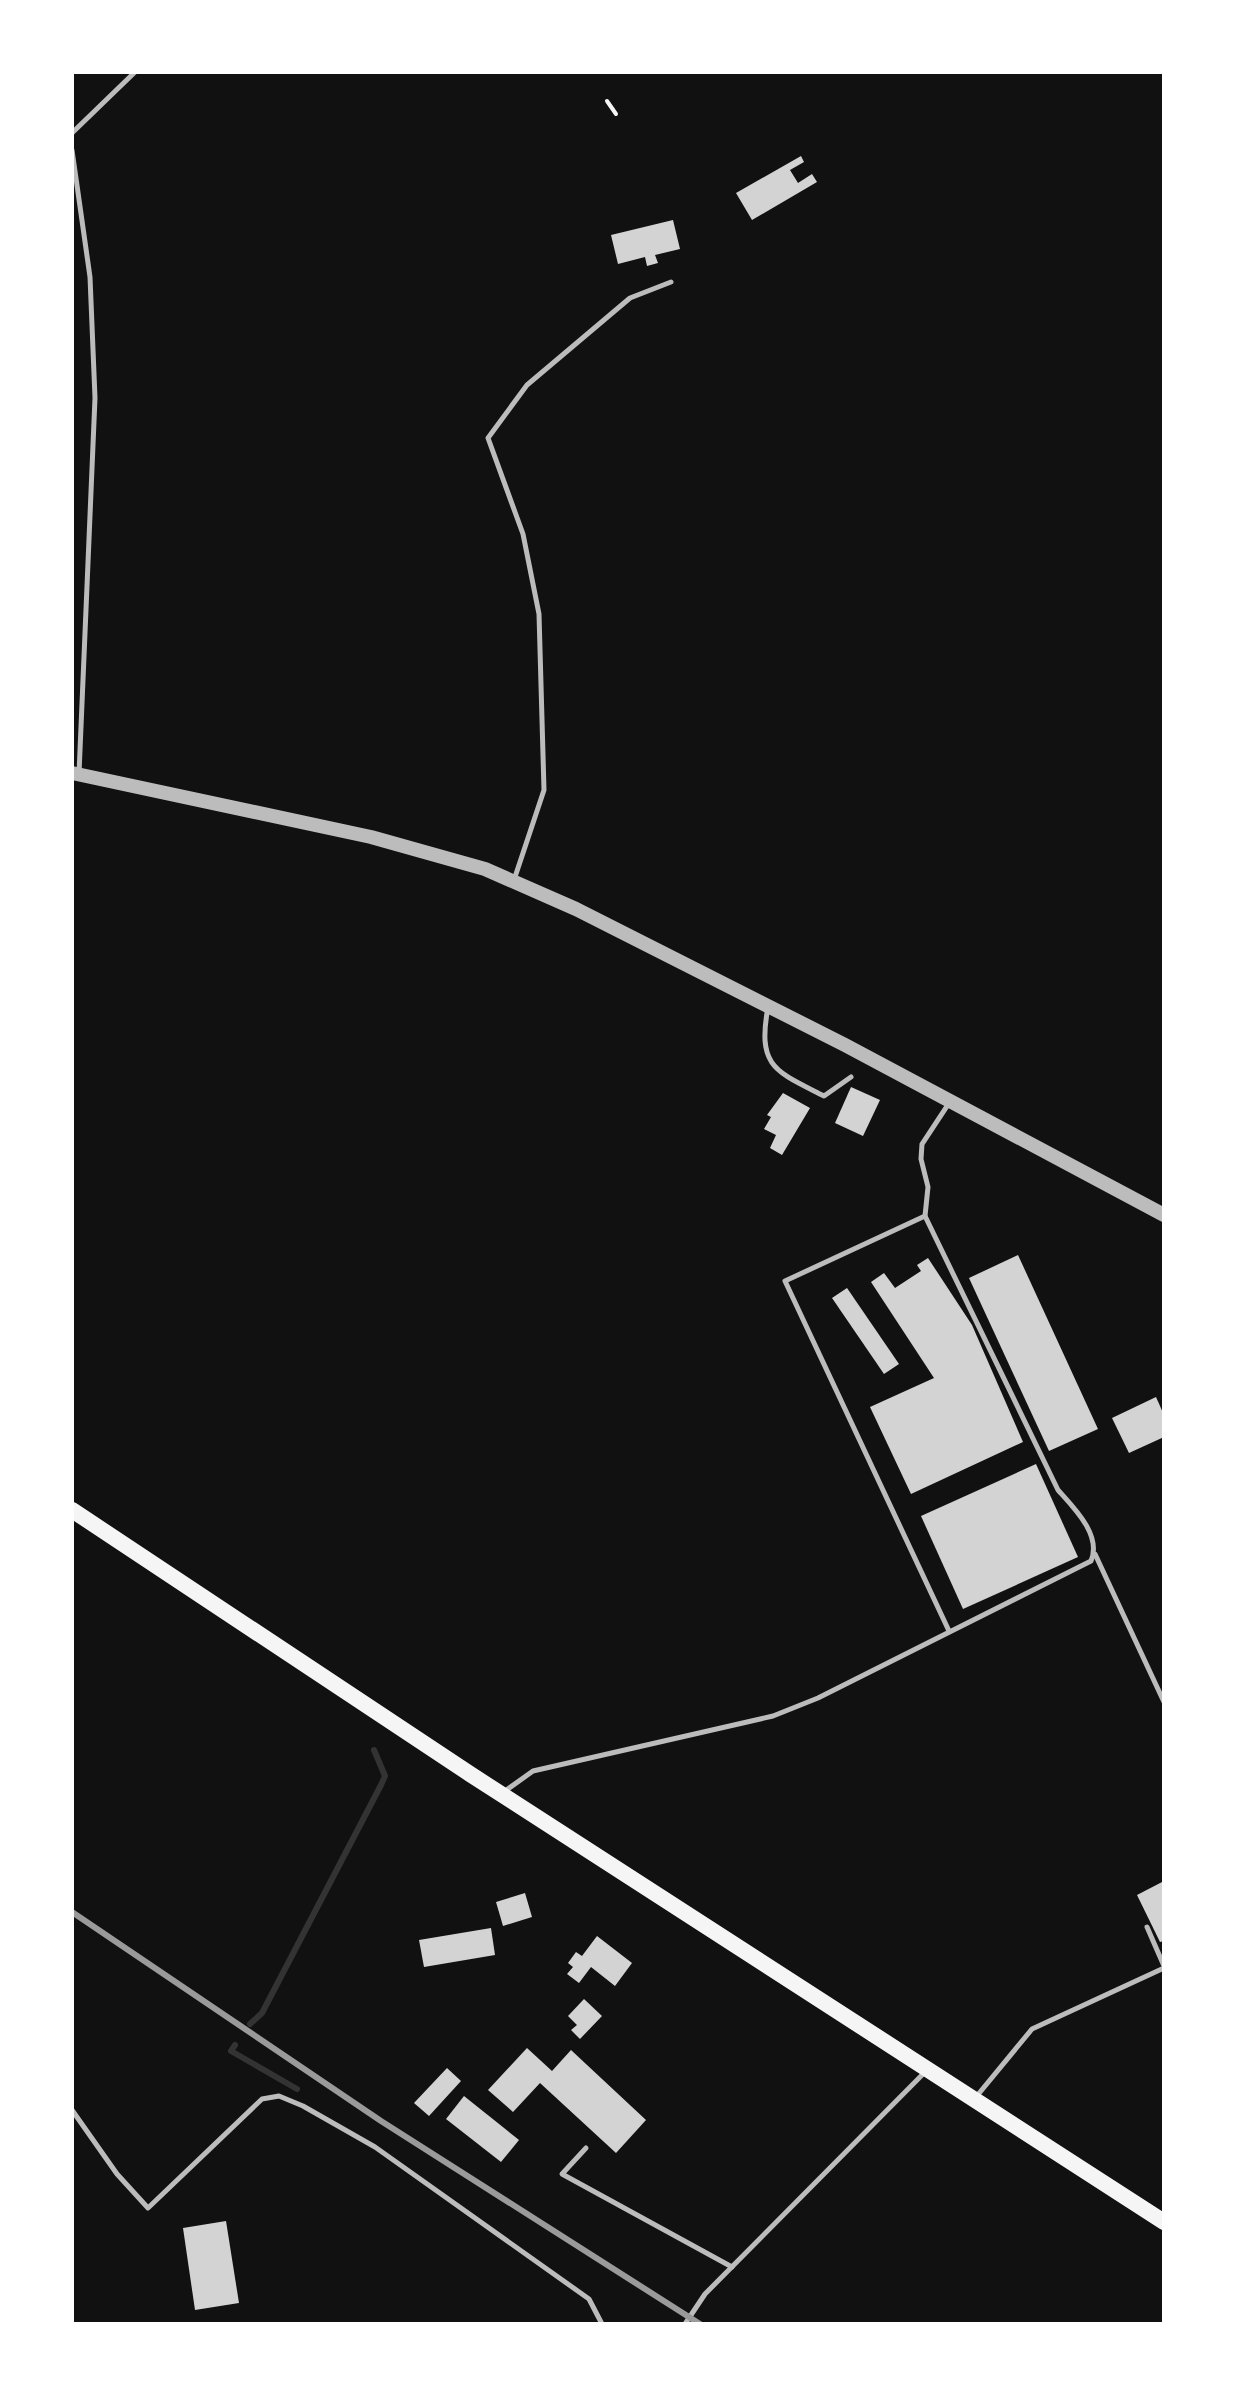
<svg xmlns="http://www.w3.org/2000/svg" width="1236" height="2396" viewBox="0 0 1236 2396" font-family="Poppins,sans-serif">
<rect width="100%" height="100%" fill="#111"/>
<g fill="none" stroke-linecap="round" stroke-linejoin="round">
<g stroke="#333" stroke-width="6">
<polyline points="250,2024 262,2013 381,1785 385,1776 374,1750"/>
<polyline points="235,2045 231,2051 297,2089"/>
</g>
</g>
<g fill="#d3d3d3">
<polygon points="801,156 804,162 790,170 798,183 812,174 817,182 752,220 736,193"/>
<polygon points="673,220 680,249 655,255 658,263 647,266 645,257 618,264 611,235"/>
<polygon points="851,1087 880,1100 863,1136 835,1123"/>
<polygon points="783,1093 810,1108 782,1155 770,1148 776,1135 764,1129 771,1117 767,1115"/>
<polygon points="1018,1255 1098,1429 1049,1451 969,1278"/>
<polygon points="928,1258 972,1325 1023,1442 911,1494 870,1407 934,1378 871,1282 884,1273 895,1288 921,1271 917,1265"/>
<polygon points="847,1288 899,1364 884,1374 832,1298"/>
<polygon points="1156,1397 1164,1415 1164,1437 1129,1453 1112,1418"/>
<polygon points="1036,1464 1078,1557 963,1609 921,1516"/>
<polygon points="1164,1881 1164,1941 1160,1942 1137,1895"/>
<polygon points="525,1893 532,1917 503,1926 496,1902"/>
<polygon points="491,1928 495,1955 424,1967 419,1940"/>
<polygon points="597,1936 632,1963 615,1986 591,1967 579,1983 567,1974 573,1967 568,1963 576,1952 582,1956"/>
<polygon points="584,1999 602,2016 580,2039 571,2030 577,2025 568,2016"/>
<polygon points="527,2048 552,2071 571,2050 646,2120 616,2153 540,2083 513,2112 488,2090"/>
<polygon points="447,2068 461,2081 429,2116 414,2103"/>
<polygon points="464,2096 519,2140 501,2162 446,2119"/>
<polygon points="226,2221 239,2303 195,2310 183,2228"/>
</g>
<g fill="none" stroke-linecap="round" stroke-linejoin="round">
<polyline stroke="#f5f5f5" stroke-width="4" points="607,101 616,114"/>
<g stroke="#bcbcbc" stroke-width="5">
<polyline points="72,133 135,72"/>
<polyline points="72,150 90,277 95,398 79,774"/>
<polyline points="514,880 544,790 539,614 523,534 488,438 527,385 630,298 671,282"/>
<path d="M768,1007C757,1067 775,1071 824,1096L851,1077"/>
<polyline points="925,1216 785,1281 949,1631"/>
<polyline points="1095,1554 1164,1702"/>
<path d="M505,1791L533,1771L773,1716L818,1698L1091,1561C1102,1535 1074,1508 1058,1490L925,1216L928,1187L921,1159L922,1144L949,1103"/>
<polyline points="1147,1927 1164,1966"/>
<polyline points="976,2097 1032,2029 1164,1968"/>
<polyline points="72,2110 117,2174 148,2208 262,2099 279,2096 303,2106 375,2147 589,2299 602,2324"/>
<polyline points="586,2148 562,2174 732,2267"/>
<polyline points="685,2324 705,2294 925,2072"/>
</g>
<polyline stroke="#bcbcbc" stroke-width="14" points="72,773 371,837 485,869 576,909 845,1045 1164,1215"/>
<polyline stroke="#f5f5f5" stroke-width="16" points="72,1510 470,1774 1164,2222"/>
<polyline stroke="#9a9a9a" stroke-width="6" points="72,1912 381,2121 700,2324"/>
</g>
<rect width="1236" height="2396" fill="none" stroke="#ffffff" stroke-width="148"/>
</svg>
